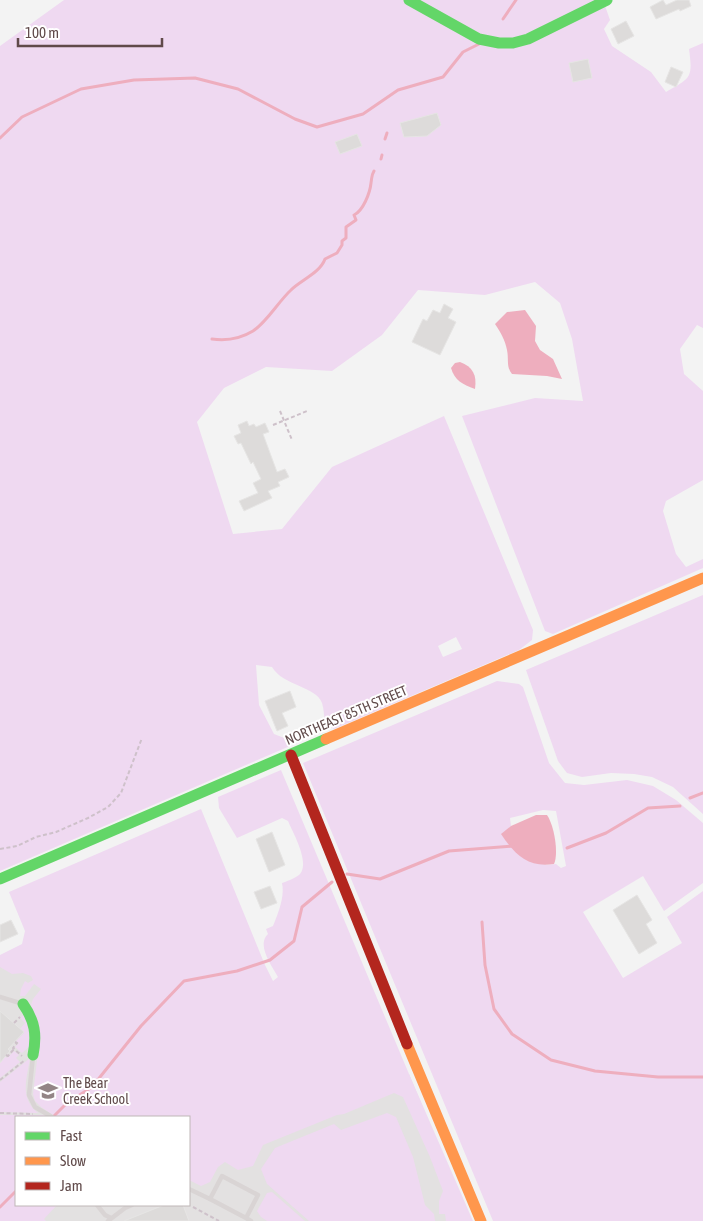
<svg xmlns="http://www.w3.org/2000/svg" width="703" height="1221" viewBox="0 0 703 1221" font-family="'Asap Condensed',sans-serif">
<rect width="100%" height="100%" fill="#f3f3f3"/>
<polygon fill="#e3e1e1" points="38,945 107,1117 16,1117 16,1205 189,1205 189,1163 409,1074 470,1221 0,1221 0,960"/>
<g fill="#efd9f1" fill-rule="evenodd">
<path d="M64,0H603L610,20L604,29L612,46L651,72L666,92C691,78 693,78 689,49L703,43V328L697,325L680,349L684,374L703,391V480L666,501L663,511L676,554L686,567L703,559V568L553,634L545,631L462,416L535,398L583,401L572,339L560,303L535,282L485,295L418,290L382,335L332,371L266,367L224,388L197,422L233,534L282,529L332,467L444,416L533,630L532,640L519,650L334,729L325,723C324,717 324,709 322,703C316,686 283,686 272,667L256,665L259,705L274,734L297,743L0,871V46ZM456,637L462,649L443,657L438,646Z"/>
<polygon points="703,595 703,814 673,787 652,777 634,774 611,773 582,777 567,773 558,761 526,670"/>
<path d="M497,681L519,684L523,687L549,763L565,783L584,785L627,780L653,786L676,800L703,823V883L664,911L643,876L583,912L623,978L682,943L667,917L703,891V1221H493L303,763ZM543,810L556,811L566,866L561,868L556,864L546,865L502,835L511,826L510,818Z"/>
<path d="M281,770L409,1074L473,1221H446L445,1214H439V1201L443,1191L430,1157L403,1097L394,1093L344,1114L337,1115L263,1145L253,1166L238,1170L225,1162L218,1167L210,1182L201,1186L189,1180V1117H56L41,1107L35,1101L33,1094L38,1052L31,1005L33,999L41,989L34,984L25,996H20L21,989L25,981L28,983L33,980L31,976L23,973L12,974L0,967V955L22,944L25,931L9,892L201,809L265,965L273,981L278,977C272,966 256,945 268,934L266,929L273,926C278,913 285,897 282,883C288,881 296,878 300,874C310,862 293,833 288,821L282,818L237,838L219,808L218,797Z"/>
<polygon points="25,1014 32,1028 30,1046 22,1053 15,1047 19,1043 16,1041 24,1033 20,1029 25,1023 20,1018"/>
<polygon points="14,1051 19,1055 16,1058 20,1062 0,1078 0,1062 5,1056 7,1058"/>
<path d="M30,1058C27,1079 19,1097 38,1113L0,1112V1082Z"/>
<polygon points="387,1113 396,1117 413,1157 425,1205 434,1214 435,1221 309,1221 267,1184 261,1169 275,1148 334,1124 341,1130"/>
<polygon points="0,1115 44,1115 46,1117 16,1117 16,1205 57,1205 44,1219 46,1221 0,1221"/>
<polygon points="272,1192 305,1221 267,1221 261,1217 257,1211 267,1193"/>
</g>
<g fill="#eeaebe">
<path d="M525,310L536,326L535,341L540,350L553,359L562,379L547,376L512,374C506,367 509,359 507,350C505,340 501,333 495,324L507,312Z"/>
<path d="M460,362C473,367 477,375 475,389C462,384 455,381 451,368L455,363Z"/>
<path d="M536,815H547C554,825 559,853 554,864C528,868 515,855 501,834L511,826Z"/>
</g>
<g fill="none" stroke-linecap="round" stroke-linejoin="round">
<g stroke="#eeaebe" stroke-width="3">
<polyline points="503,19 516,0"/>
<polyline points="0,138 22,117 81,89 134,80 195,78 238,89 295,119 317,127 363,114 398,90 443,77 463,52 479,44"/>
<polyline points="385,139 387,133"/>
<polyline points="381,159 382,155"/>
<path d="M212,339C227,341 240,339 253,331C267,322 278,302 291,290C301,280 320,273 325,259L337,253L342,245V241L346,238V227L356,220L354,215C363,211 370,193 371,183C372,178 371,176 374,171"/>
<polyline points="690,798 703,793"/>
<polyline points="567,848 606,833 648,808 680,806"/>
<polyline points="347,874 380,879 449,851 513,846"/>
<polyline points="482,922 485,965 494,1009 512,1034 551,1060 595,1071 658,1077 703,1077"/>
<polyline points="54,1116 67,1103 92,1087 141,1026 184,981 237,971 270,960 294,941 302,907 332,882"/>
<polyline points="0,1207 16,1191"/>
</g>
</g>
<g fill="#dddbda" stroke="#e6e5e4">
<polygon points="663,0 666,5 677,0 689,0 691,6 680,11 679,9 656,19 650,7"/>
<polygon points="626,21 634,36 618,44 611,29"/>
<polygon points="588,59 592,78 573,82 569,63"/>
<polygon points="671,67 683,72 676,87 665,82"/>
<polygon points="437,113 441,125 427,136 404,137 400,123"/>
<polygon points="357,134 362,146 340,154 335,142"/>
<polygon points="444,304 453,309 448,318 456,322 440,355 412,342 423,319 427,321 433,310 440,313"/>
<polygon points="247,421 249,426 254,424 256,427 265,423 269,432 263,434 277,472 285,469 289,477 278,482 280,486 268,491 272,498 244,511 239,501 258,493 253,483 261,479 253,462 251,464 241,443 238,444 234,436 241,433 238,425"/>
<polygon points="290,691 296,707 282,713 288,726 277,731 265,701"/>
<polygon points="272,832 285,865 269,872 256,839"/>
<polygon points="270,886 277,903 261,909 254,892"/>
<polygon points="637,895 652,920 646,924 657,943 639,954 613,910"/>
<polygon points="11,920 18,934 0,942 0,925"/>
<polygon points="0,1011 24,1032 8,1049 10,1051 0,1063"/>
<polygon points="164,1205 183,1205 189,1221 124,1221"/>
</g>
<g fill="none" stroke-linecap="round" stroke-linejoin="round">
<g stroke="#cec1ca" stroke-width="2" stroke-dasharray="4 2.5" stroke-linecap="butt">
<polyline points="280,411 292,440"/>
<polyline points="273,425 307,411"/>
<polyline points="0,849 17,846 36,837 56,832 88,818 108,807 121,793 142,738"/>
<polyline points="14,1023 20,1017"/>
<polyline points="15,1042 17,1043 13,1048 22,1056"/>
<polyline points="6,1055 8,1056 14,1049"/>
<polyline points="0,1080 25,1060"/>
<polyline points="0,1113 33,1114"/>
<polyline points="193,1207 219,1221"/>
</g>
<g stroke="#d9d4d4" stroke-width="4.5">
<polyline points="0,997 23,1004"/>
<polyline points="33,1056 29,1095 35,1107 52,1117"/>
<polyline points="189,1189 210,1199"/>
<polyline points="97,1205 105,1215 111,1218"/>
<polyline points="246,1218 258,1195 222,1176 210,1199 246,1218 251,1221"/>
<polyline points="108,1221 125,1208 132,1205"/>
</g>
<g stroke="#63d668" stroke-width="11">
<polyline points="409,0 479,39 499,43 513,43 528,39 607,0"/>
<polyline points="0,879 326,739"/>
<path d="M23,1004C35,1021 37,1035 33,1055"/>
</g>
<g stroke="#ff974d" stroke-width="11">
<polyline points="326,739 703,578"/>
<polyline points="407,1044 481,1221"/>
</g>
<polyline stroke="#b3261e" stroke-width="11" points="291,755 407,1044"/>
</g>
<defs>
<symbol id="school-bare" viewBox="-9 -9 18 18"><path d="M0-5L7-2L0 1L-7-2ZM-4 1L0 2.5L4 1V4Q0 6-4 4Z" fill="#938585" stroke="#fff" stroke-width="2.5" paint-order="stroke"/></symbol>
</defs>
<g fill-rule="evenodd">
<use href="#school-bare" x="34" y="1077" width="28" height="28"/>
</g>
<g text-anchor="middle" stroke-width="4" stroke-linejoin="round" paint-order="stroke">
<g font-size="14" fill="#604a4a" stroke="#fff">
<text transform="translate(346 715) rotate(-23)" y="5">NORTHEAST 85TH STREET</text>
</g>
<g font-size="14" fill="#604a4a" stroke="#fff" text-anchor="start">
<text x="63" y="1088">The Bear<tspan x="63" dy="16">Creek School</tspan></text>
</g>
</g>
<rect x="15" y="1116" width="175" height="90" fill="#ffffff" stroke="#bfb7b7"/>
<rect x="25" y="1132" width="25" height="8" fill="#63d668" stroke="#bfb7b7"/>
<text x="60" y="1141" font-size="15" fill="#604a4a">Fast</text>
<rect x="25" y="1157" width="25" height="8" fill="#ff974d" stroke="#bfb7b7"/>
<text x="60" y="1166" font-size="15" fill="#604a4a">Slow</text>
<rect x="25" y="1182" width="25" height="8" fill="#b3261e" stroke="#bfb7b7"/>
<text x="60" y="1191" font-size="15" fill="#604a4a">Jam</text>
<path d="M18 38v8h144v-8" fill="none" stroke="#604a4a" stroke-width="2.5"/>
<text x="25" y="38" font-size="15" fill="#604a4a" stroke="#ffffff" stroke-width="4" paint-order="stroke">100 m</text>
</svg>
